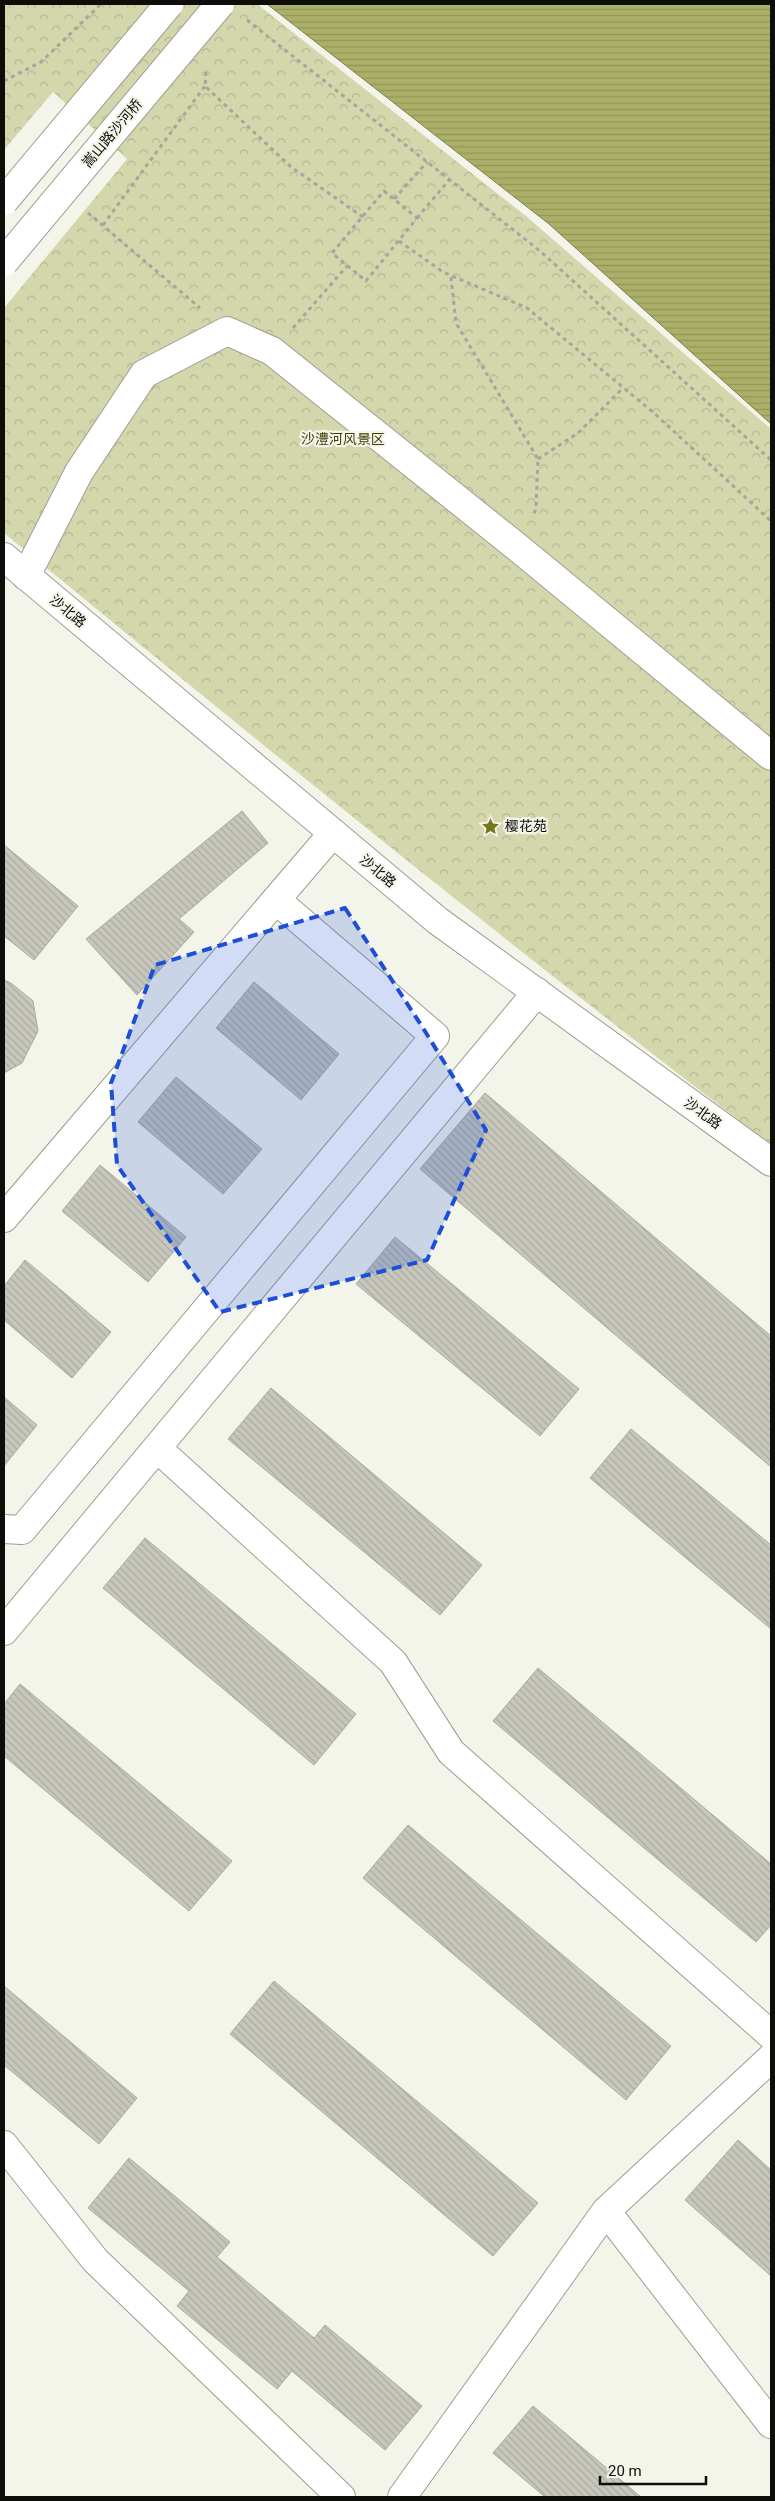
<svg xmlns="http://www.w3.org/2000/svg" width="775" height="2501" viewBox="0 0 775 2501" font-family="Roboto,'Noto Sans SC',sans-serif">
<defs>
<pattern id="forest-crowns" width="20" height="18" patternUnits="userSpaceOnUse" patternTransform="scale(1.25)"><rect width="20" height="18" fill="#d4d7ac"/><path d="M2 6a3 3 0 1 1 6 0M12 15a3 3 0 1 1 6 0" fill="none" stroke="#b5b793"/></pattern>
<pattern id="water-rules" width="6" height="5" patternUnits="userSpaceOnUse" patternTransform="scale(1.25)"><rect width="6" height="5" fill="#acaf67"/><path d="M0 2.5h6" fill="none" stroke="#939558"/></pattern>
<pattern id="building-back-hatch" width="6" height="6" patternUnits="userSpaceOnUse" patternTransform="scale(1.25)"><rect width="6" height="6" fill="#c7c7bd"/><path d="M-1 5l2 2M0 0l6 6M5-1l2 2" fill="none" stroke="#aaaaa1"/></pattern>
</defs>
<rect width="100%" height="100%" fill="#f4f5ea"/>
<path fill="url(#forest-crowns)" d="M4,4H257L526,216L771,429V1145C511,947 257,741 4,533V308L127,159L53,92L4,150Z"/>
<polygon fill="url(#water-rules)" stroke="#7c7f4b" points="267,4 771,4 771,424 549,224"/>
<g fill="url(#building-back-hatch)" stroke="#aaaba0">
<polygon points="242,811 268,843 179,919 194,932 137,995 86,939"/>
<polygon points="4,845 78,906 34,960 4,936"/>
<polygon points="4,980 11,983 33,1001 38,1031 22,1063 4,1073"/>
<polygon points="254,982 339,1054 301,1100 216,1028"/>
<polygon points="176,1077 262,1149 223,1194 138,1122"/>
<polygon points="485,1093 771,1336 771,1467 420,1169"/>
<polygon points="100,1165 186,1237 148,1282 62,1211"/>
<polygon points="395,1237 579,1389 540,1436 356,1284"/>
<polygon points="25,1260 111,1332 72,1378 4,1320 4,1286"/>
<polygon points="271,1388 482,1565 440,1615 228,1439"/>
<polygon points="4,1397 37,1425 4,1466"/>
<polygon points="631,1429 771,1545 771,1629 590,1478"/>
<polygon points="145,1538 356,1714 314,1765 103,1588"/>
<polygon points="538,1668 771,1864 771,1925 756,1942 493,1721"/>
<polygon points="20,1684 232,1861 189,1911 4,1756 4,1704"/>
<polygon points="408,1825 671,2046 626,2100 363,1878"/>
<polygon points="274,1981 538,2203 493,2256 230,2034"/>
<polygon points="4,1986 137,2098 99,2144 4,2065"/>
<polygon points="738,2140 771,2170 771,2276 685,2200"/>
<polygon points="129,2158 230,2242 217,2257 314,2338 325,2325 422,2406 385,2450 292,2371 277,2389 177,2306 189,2291 88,2208"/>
<polygon points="533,2406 641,2497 545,2497 493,2453"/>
</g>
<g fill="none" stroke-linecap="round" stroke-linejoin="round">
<defs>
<g id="street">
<polyline points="26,576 79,472 144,374 227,331 272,351 517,547 771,756"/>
<polyline points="4,1218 333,833"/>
<polyline points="158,1449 393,1662 451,1752 771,2035"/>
<polyline points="4,1529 22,1530 435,1036 276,900"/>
<polyline points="4,1631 537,992"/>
<polyline points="4,2145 95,2260 341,2497"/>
<polyline points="606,2211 771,2424"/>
<polyline points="402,2497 606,2211 771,2058"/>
</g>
<polyline id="secondary" points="4,557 438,921 771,1162"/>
</defs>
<use href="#street" stroke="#9d9e93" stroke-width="30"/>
<use href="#secondary" stroke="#9d9e93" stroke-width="30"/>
<g stroke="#a5a69e" stroke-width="3" stroke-dasharray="4 4" stroke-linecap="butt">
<polyline points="247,20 540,251 771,460"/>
<polyline points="206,72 205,86 291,167 363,217"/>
<polyline points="4,81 41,62 101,4"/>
<polygon points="384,191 417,218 366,281 332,253"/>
<polyline points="394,199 427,162"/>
<polyline points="88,213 200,308"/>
<polyline points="417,218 449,180"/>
<polyline points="103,225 205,86"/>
<polyline points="399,241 443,272 527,308 654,413 771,521"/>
<polyline points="451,277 456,323 538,459 536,509 532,517"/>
<polyline points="293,328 347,266"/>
<polyline points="538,459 578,433 623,388"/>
</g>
<use href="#street" stroke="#fff" stroke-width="28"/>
<use href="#secondary" stroke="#fff" stroke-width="28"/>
<defs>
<g id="secondary-bridge">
<polyline points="4,201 169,4"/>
<polyline points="4,262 220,4"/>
</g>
</defs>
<use href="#secondary-bridge" stroke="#9d9e93" stroke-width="30" stroke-linecap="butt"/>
<use href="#secondary-bridge" stroke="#fff" stroke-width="28"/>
</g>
<path fill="#1d4ed8" fill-opacity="0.2" stroke="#1d4ed8" stroke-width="4" stroke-dasharray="10 6" stroke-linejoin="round" d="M345,908L423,1028L486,1130L427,1260L220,1312L117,1165L111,1083L155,965Z"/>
<defs>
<symbol id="sight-bare" viewBox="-9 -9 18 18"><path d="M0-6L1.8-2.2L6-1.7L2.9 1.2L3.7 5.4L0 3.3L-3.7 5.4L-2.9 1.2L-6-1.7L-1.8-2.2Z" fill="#75771e" stroke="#f4f5ea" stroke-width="2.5" paint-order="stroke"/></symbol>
</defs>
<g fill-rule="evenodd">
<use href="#sight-bare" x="478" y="814" width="25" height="25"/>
</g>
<g text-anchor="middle" stroke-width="4.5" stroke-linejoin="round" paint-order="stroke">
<g font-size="14" fill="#0d0e0a" stroke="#f4f5ea">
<text transform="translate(112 133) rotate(-50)" y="5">嵩山路沙河桥</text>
<text transform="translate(68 611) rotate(40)" y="5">沙北路</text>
<text transform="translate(378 871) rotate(40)" y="5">沙北路</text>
<text transform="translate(703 1113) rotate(36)" y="5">沙北路</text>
</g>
<g font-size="14" fill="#3f4006" stroke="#f4f5ea">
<text x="343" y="444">沙澧河风景区</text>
</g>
<g font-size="14" fill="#0d0e0a" stroke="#f4f5ea" text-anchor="start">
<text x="505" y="831">樱花苑</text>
</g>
</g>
<rect width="775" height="2501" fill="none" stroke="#0d0e0a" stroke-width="10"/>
<path d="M600 2476v8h106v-8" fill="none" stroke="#0d0e0a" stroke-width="2.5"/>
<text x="608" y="2476" font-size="15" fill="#0d0e0a" stroke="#f4f5ea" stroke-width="4" paint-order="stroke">20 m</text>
</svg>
